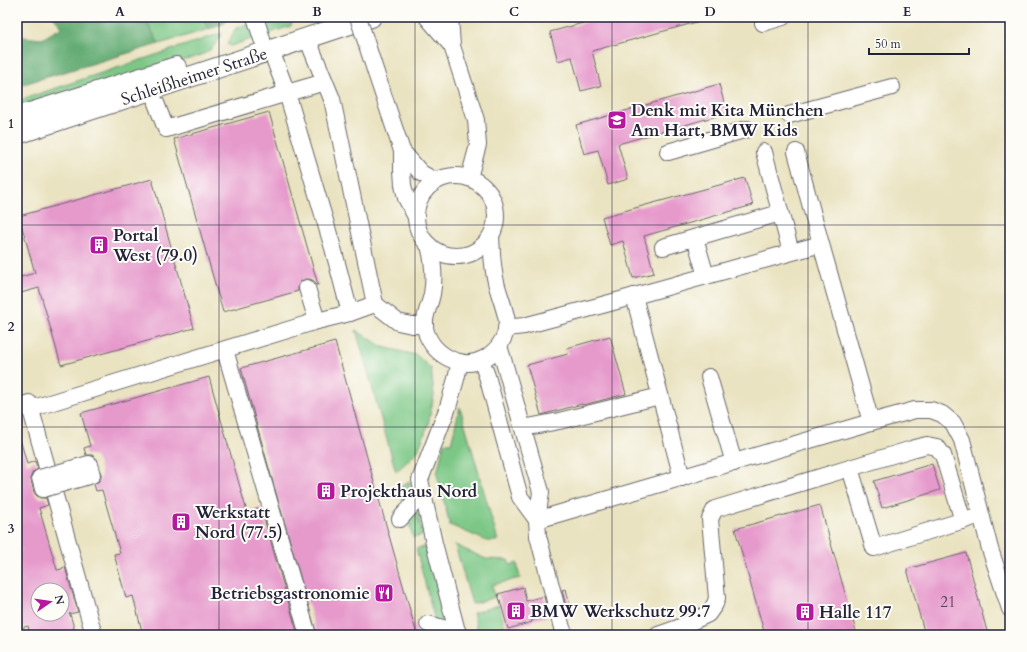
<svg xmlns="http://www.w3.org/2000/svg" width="1027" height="652" viewBox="0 0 1027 652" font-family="Cardo,serif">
<rect width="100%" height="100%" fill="#fdfcf7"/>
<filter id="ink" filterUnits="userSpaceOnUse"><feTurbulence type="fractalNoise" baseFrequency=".025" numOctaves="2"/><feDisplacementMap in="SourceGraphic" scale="8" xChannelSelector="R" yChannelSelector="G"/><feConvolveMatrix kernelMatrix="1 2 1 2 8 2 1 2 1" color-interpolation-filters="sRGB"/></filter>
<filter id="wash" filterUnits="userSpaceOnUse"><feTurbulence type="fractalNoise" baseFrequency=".012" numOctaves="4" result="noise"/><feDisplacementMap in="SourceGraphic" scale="16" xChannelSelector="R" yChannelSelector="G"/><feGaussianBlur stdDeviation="0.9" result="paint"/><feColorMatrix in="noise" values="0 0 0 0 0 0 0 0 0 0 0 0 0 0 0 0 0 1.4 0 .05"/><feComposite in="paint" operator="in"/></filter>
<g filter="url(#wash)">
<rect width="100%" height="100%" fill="#eae3c1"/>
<g fill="#7bc786" stroke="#4e7460">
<polygon points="145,17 208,17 203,20 209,29 159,44 145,19"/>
<polygon points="270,17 279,17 292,22 291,26 231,46 227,44 236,28"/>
<path d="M222,33C215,46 211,52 196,57L17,107V101Z"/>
<polygon points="356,330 383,347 416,355 431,368 434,395 428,425 418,451 396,472"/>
<polygon points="460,407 498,541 487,541 450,525 437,474 444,443 451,443"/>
<polygon points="409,481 413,498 405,508 399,488"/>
<polygon points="416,507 423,535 413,538 408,519"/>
<polygon points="455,545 486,559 508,560 510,565 517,563 520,578 492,585 495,597 472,604"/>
<polygon points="427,546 447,625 435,621 416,549"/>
<polygon points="499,605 507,635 479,635 473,613"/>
</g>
<g fill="#64ac73" stroke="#436757">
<polygon points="53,17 145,17 145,19 159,44 17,86 17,39 23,37 42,39 62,27"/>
<path d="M208,17H230C225,25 218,26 209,29L203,20Z"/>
</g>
<g id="blocks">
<g fill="#e69acc" fill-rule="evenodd">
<polygon points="605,17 703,17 704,20 592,51 601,86 581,91 572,57 558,61 550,32"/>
<polygon points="719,84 727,113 618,144 628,179 608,185 598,150 584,154 576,125"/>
<polygon points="269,112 318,285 316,285 314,281 310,279 305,279 300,282 298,286 298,291 223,312 174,139"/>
<polygon points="745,178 753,205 644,236 654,273 633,278 623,241 610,245 602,217"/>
<polygon points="152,179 194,328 61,365 39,288 17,294 17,278 35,273 19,216"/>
<polygon points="610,336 626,394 583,405 582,404 541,415 527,365 568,354 567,348"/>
<polygon points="335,342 372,475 417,635 317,635 268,465 241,368"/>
<polygon points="209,377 247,512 261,508 298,635 143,635 133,596 126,598 114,554 120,553 102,490 96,491 94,484 99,481 101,477 101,472 98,462 96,458 92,455 86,455 84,448 90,446 81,413"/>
<path d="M20,439L27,464L35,461L38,469L33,472L31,476V480L34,492L36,495L40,498H46L48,505L39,508L57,570L62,569V568L65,567L78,612L69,614H70L76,635H30L28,626L17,629V440ZM38,590H62V614H38Z"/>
<polygon points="932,464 940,490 882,508 874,481"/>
<polygon points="820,505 857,635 765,635 735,529"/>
<polygon points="966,553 988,635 925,635 907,569"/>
<polygon points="523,587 526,601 544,596 549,616 532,620 532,622 508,629 498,594"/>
<polygon points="566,589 571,610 567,611 562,590"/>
</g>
</g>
</g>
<g filter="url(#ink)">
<use href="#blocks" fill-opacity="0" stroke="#68666a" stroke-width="1"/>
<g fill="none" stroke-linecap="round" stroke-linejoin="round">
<defs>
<g id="minor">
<polyline points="255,17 262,39"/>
<polyline points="427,17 452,46"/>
<polyline points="450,17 452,46 476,120 478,145 469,178"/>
<polyline points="763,23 783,17"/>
<polyline points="307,38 332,99 375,304"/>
<polyline points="376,73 402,151 402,170 403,185 406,198 416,217"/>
<polyline points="325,82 287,93 333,248 350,313"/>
<polyline points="156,103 166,129 287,93 275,61"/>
<polyline points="789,115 892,87"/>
<polyline points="402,151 421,173 436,181"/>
<polyline points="668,152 747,129"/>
<polyline points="764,152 791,252"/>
<polyline points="796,152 821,244 871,422"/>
<circle cx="456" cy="216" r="40"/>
<polyline points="695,238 706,276"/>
<path d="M429,245C433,261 435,278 432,294C429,309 421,319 427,335C433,349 444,358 459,362C482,368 506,347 507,323C507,314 498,292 496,282C492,267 492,252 491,236"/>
<polyline points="663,247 780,213"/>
<polyline points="307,288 317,321 350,313 375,304 398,322 412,325 425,325"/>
<polyline points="634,296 682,478"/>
<polyline points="506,328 524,326 606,304 821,244"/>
<polyline points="499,346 506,369 541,492 537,520 538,536 562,628 565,635"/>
<polyline points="225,350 308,635"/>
<polyline points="481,360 487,376 520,497 537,520"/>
<polyline points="709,377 734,463"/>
<polyline points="17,407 29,403 94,635"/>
<polyline points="30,409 317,321"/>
<polyline points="523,428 559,421 660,396"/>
<polyline points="850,468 874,548 974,517"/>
<polyline points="400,519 423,493"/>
<polyline points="537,520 871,422 915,410 931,410 942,414 953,423 962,440 990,549 1010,609"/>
<polyline points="428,624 458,632"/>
<polyline points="458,635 434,543 420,480 448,407 456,379 460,362"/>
<polyline points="658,635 678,628 708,614 715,604 717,598 710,519 715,509 850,468 912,449 927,445 937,447 943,455 963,521"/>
</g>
<g id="major">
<polyline points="17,117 176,67"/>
<polyline points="17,134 371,17"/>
</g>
</defs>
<use href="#minor" stroke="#68666a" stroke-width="18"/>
<use href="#major" stroke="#68666a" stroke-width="22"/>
<use href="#minor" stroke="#fff" stroke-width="16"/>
<use href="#major" stroke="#fff" stroke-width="20"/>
<defs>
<g id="minor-bridge">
<polyline points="358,17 376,73"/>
<polygon points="89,464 92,475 43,489 40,478"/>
</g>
</defs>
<use href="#minor-bridge" stroke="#68666a" stroke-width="18" stroke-linecap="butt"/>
<use href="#minor-bridge" stroke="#fff" stroke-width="16"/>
</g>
</g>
<path fill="none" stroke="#22223b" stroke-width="1" stroke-opacity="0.55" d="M219,17V635M415,17V635M612,17V635M808,17V635M17,225H1010M17,427H1010"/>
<defs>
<symbol id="school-square" viewBox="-11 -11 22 22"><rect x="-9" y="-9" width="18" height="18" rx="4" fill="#b5179e" stroke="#fdfcf7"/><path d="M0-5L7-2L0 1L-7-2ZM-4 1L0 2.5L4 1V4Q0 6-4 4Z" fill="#fff"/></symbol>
<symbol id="building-square" viewBox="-11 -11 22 22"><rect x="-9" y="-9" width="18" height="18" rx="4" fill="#b5179e" stroke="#fdfcf7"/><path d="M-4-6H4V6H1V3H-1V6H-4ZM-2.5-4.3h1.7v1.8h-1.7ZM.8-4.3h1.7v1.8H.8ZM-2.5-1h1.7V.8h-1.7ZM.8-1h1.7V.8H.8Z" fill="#fff"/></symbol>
<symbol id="restaurant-square" viewBox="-11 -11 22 22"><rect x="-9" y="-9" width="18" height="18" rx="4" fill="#b5179e" stroke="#fdfcf7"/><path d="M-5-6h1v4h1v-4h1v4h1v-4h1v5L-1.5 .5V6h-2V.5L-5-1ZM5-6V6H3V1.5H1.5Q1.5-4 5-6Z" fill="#fff"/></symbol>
</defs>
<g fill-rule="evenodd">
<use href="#school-square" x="606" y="109" width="22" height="22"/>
<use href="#building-square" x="88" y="234" width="22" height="22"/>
<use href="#building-square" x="315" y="480" width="22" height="22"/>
<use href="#building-square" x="170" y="511" width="22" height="22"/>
<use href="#restaurant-square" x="373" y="582" width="22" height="22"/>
<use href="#building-square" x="505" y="600" width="22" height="22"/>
<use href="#building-square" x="794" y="601" width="22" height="22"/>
</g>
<g text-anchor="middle" stroke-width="4" stroke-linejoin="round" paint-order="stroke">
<g font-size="15" fill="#53405f">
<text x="948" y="607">21</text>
</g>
<g font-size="17" fill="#22223b" stroke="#fdfcf7">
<text transform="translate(194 76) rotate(-18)" y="6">Schleißheimer Straße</text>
</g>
<g font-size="17" font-weight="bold" fill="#22223b" stroke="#fdfcf7" text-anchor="start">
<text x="631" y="116">Denk mit Kita München<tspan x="631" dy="20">Am Hart, BMW Kids</tspan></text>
<text x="113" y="241">Portal<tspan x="113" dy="20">West (79.0)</tspan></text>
<text x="340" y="497">Projekthaus Nord</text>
<text x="195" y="518">Werkstatt<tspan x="195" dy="20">Nord (77.5)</tspan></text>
<text x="370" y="599" text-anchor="end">Betriebsgastronomie</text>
<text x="530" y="617">BMW Werkschutz 99.7</text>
<text x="819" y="618">Halle 117</text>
</g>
</g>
<rect width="1027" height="652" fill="none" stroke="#fdfcf7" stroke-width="44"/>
<g transform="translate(50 602) rotate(77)"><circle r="19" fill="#fdfcf7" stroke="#a5a5ac"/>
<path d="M0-3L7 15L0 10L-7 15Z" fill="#b5179e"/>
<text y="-6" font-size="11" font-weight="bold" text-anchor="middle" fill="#22223b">N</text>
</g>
<path d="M869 48v6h100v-6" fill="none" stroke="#22223b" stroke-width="2"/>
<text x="875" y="48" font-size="12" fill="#22223b" stroke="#fdfcf7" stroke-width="3" paint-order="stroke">50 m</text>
<rect x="22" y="22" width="983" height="608" fill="none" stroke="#22223b" stroke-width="1.5"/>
<g font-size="13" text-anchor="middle" font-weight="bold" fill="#22223b">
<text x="120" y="16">A</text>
<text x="317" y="16">B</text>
<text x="514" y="16">C</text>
<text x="710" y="16">D</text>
<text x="907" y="16">E</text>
<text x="11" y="128">1</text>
<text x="11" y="331">2</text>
<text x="11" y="533">3</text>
</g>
</svg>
